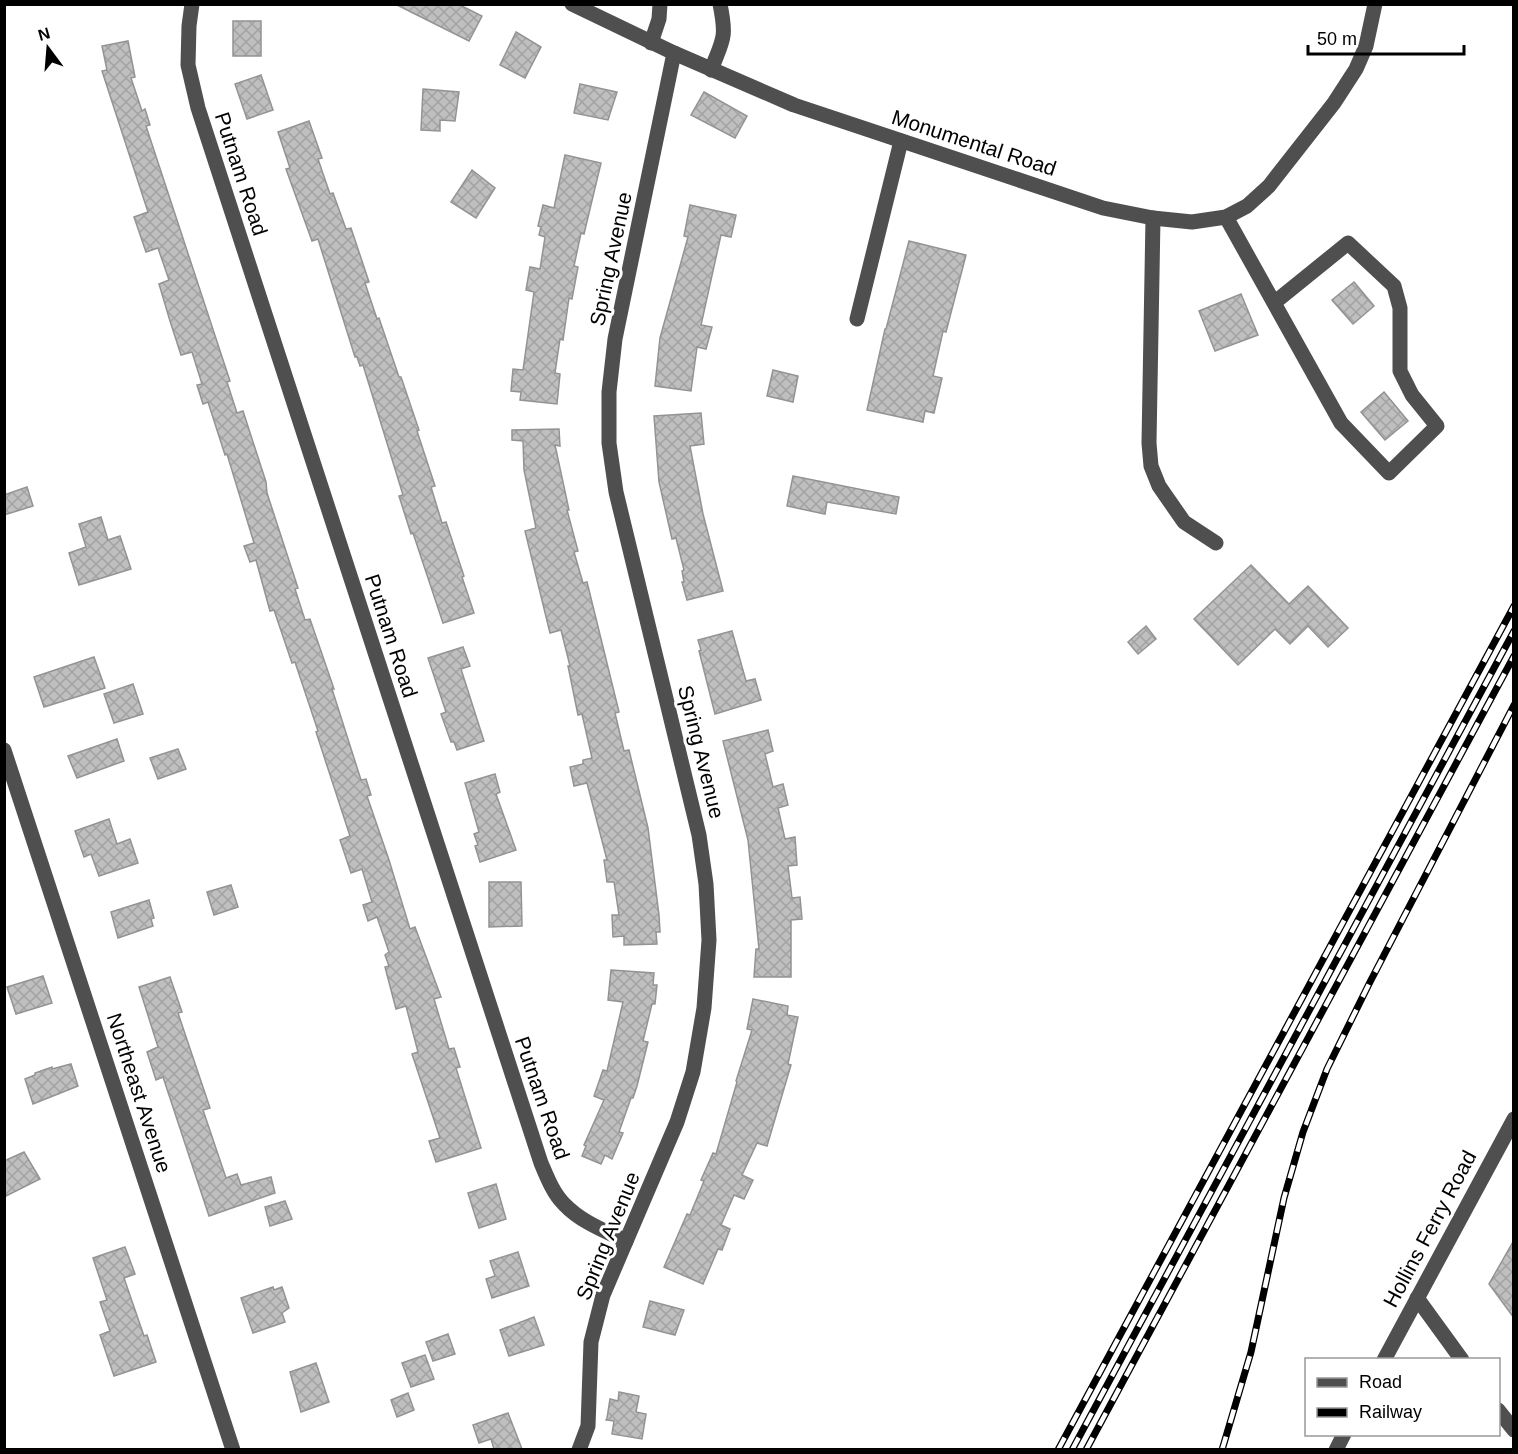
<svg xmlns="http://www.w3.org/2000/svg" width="1518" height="1454" viewBox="0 0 1518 1454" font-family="Arial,sans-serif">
<defs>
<pattern id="building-cross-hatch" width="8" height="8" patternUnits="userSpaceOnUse" patternTransform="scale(1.5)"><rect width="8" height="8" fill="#bfbfbf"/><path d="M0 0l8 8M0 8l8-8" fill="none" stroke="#a2a2a2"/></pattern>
</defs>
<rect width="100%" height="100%" fill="#fff"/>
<g fill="url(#building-cross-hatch)" stroke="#939393" stroke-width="1.5">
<polygon points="395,4 458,4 482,16 469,41"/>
<rect x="233" y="21" width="28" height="35"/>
<polygon points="516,32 541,47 525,78 500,65"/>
<polygon points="128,41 135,77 131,78 142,111 145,109 150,125 146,126 230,381 227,382 237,413 243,411 266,482 267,493 298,588 295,589 305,620 310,619 334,689 332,689 361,780 366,779 371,795 367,796 389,860 410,929 415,927 441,997 434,999 449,1049 454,1048 460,1067 456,1068 481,1148 436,1162 429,1141 440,1138 412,1054 418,1052 406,1006 396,1009 385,967 389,966 385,955 389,952 377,917 368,921 363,905 372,902 362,869 351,873 340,840 350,836 316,732 318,731 295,662 292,663 274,610 270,611 256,560 250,562 244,546 254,543 227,454 225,455 208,402 203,404 197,385 202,384 192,352 181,355 170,321 159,284 169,280 158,248 146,252 134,217 148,212 102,71 107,70 102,46"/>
<polygon points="261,75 273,110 247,119 235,84"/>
<polygon points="580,84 617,92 608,120 574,113"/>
<polygon points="423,89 459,92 455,121 440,120 440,131 421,130"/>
<polygon points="704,92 747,116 735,138 691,115"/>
<polygon points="309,121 322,158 318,159 330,194 333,193 346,229 351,228 369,282 365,283 377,319 379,318 399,377 401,377 419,430 417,431 435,486 431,487 442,523 446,522 464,576 462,577 474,613 443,623 413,533 411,534 399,496 403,495 363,365 360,366 357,357 355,357 318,239 312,241 286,169 290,168 278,132"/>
<polygon points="565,155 601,163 584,234 581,233 574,266 578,267 572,299 569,298 563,340 560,339 555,373 560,374 557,404 520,400 521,392 511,391 513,369 523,370 534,292 526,290 530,267 540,269 545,237 539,235 541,227 538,226 543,205 554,208"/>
<polygon points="472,170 495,188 476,218 451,202"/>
<polygon points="690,205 736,215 731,237 721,235 701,325 712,327 706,349 697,347 691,391 655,386 660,338 688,237 684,236"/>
<polygon points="909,241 966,255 946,332 943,331 933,376 942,378 934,413 925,411 923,422 867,410 885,329 886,329"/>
<polygon points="1354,282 1374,306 1353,324 1332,300"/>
<polygon points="1241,294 1258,335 1215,351 1199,311"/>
<polygon points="773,370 798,376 793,402 767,396"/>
<polygon points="1384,392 1408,421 1385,440 1361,412"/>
<polygon points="701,413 704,444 690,446 703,514 723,591 687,600 682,582 684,582 682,571 684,570 676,538 672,539 659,482 654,416"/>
<polygon points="559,429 560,446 555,445 569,510 567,510 578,551 574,552 583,583 587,582 619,712 615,713 624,751 629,750 648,828 659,915 660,932 656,932 657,944 624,945 624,936 613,937 612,915 619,915 614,882 607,882 604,860 607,860 587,783 574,786 570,767 583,764 583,760 592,758 582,714 578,715 568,666 570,666 561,630 550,633 525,531 536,528 524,470 523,441 512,440 512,430"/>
<polygon points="793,476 899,497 896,514 827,502 825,514 787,506"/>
<polygon points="27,487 33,506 4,515 4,495"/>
<polygon points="101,517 108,540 120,536 131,569 79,585 69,553 86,547 79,524"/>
<polygon points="1251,565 1289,604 1308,586 1348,628 1328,647 1308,626 1290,644 1275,629 1238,665 1194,619"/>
<polygon points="1146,626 1156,639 1138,654 1128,642"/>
<polygon points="732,631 746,681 755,679 761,700 715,714 699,651 701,650 698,640"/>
<polygon points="463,647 470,666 461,669 484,741 457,750 454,742 451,742 441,714 446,712 428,658"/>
<polygon points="94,657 105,688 44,707 34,677"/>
<polygon points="133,684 143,714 114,723 104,694"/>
<polygon points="768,730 773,751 765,754 773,787 783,784 788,805 778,808 785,839 795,837 797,865 788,866 792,898 800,897 802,919 791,920 791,977 754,977 756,949 759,949 748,840 723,741"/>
<polygon points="117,739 124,761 77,778 68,756"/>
<polygon points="178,749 186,769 158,779 150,758"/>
<polygon points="495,774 500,792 496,794 516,850 480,862 475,846 478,845 474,834 479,832 465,783"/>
<polygon points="109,819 117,844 130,839 138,863 99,876 91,854 84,857 75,831"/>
<polygon points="489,882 521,882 522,926 489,927"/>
<polygon points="231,885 238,907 214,915 207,892"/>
<polygon points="149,900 154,918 151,919 153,926 118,938 111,912"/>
<polygon points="611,970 654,973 653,985 657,985 655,1004 652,1004 643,1041 648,1042 637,1086 633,1098 631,1098 619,1132 623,1133 612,1159 605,1155 601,1164 582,1156 586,1146 584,1145 604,1100 594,1096 603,1070 607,1071 623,1002 608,1000"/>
<polygon points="43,976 52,1003 16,1014 7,987"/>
<polygon points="170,977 182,1012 178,1013 210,1108 203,1110 226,1178 237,1174 241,1185 271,1177 275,1193 209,1216 163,1077 156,1080 147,1052 158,1047 139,987"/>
<polygon points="753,999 788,1006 787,1015 798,1017 788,1064 791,1065 767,1146 757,1143 742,1175 753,1180 744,1199 734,1195 721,1225 730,1229 722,1250 718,1249 703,1284 664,1267 687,1214 690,1215 704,1181 701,1180 713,1153 716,1154 737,1082 736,1081 752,1030 747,1029"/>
<polygon points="71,1064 78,1086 33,1104 25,1079 35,1075 35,1073 52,1067 52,1069"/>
<polygon points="24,1152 40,1179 4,1197 4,1161"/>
<polygon points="496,1184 506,1219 479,1228 468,1193"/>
<polygon points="285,1201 292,1219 270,1226 265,1207"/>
<polygon points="1514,1240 1514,1318 1489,1284"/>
<polygon points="125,1247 135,1274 124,1278 144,1336 147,1335 156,1362 114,1376 100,1335 110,1331 100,1302 107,1300 93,1258"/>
<polygon points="518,1252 529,1286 492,1298 486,1279 495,1276 490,1261"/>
<polygon points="273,1287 274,1290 282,1287 289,1308 282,1313 285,1322 253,1333 241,1298"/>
<polygon points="650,1301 684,1310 675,1335 643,1327"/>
<polygon points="534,1317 544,1345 509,1356 500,1330"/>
<polygon points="448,1334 455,1354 433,1361 426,1342"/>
<polygon points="425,1355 434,1379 411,1387 402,1363"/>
<polygon points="316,1363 329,1402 301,1412 290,1372"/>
<polygon points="619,1392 639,1396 636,1412 646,1414 642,1439 612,1434 614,1421 606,1420 607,1418 610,1399 618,1401"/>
<polygon points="408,1393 414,1410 397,1417 391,1400"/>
<polygon points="508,1413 522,1449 494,1449 491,1439 479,1443 473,1425"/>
</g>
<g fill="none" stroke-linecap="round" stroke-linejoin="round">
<g stroke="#4f4f4f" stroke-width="15">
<path d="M192,4L189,26L188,65L198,108L541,1163C547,1177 553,1193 564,1204C581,1222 605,1231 626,1241"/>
<polyline points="572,4 674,53 794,105 1103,208 1153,218 1192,222 1226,217 1247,206 1269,186 1334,103 1356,69 1366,46 1375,4"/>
<polyline points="651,43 659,19 660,4"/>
<path d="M711,70C723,39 727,39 720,4"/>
<polyline points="1226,217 1341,423 1389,473 1437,426 1412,395 1400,371 1400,308 1394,286 1348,243 1274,303"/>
<polyline points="1153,218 1149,443 1151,466 1159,486 1184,522 1216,543"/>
<polyline points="857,319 901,141"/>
<polyline points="4,750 233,1450"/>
<polyline points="1417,1298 1462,1360"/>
<polyline points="1384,1360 1514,1119"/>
<polyline points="1498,1410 1514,1430"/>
<polyline points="579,1450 588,1426 591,1342 603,1295 677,1122 693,1072 704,1008 709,940 706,884 699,835 616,492 609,443 609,392 615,339 674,53"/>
<polyline points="1336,1450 1344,1434"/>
</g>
<defs>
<g id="rail">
<polyline points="1058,1450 1514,606"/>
<polyline points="1072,1450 1514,631"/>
<polyline points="1086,1450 1514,656"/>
<polyline points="1222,1450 1251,1352 1284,1198 1303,1132 1327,1069 1370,982 1514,705"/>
</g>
</defs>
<use href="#rail" stroke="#000" stroke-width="7"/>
<use href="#rail" stroke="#fff" stroke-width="4.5" stroke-dasharray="14" stroke-linecap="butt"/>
</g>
<g text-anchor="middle" stroke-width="6" stroke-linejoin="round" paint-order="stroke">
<g font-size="21" fill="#000" stroke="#fff">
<text transform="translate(974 143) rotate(18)" y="7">Monumental Road</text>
<text transform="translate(241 174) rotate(72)" y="7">Putnam Road</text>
<text transform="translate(611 259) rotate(-78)" y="7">Spring Avenue</text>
<text transform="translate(391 636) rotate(72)" y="7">Putnam Road</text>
<text transform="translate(701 752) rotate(76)" y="7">Spring Avenue</text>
<text transform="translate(139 1093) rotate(72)" y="7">Northeast Avenue</text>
<text transform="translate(542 1098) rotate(71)" y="7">Putnam Road</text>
<text transform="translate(1430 1229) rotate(-62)" y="7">Hollins Ferry Road</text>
<text transform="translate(608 1236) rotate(-68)" y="7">Spring Avenue</text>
</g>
</g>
<rect width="1518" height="1454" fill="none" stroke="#000000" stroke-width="12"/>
<rect x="1305" y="1358" width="195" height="78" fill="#ffffff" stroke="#999999" stroke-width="1.5"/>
<rect x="1317" y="1378" width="30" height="9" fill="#4f4f4f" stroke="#999999" stroke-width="1.5"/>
<text x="1359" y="1388" font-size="18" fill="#000000">Road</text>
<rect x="1317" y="1408" width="30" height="9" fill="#000000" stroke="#999999" stroke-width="1.5"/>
<text x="1359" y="1418" font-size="18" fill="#000000">Railway</text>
<g transform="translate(48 48) rotate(344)" stroke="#ffffff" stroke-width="4.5" paint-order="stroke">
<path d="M0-4.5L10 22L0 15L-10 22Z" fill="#000000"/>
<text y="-9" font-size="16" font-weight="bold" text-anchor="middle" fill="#000000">N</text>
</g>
<path d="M1308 45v9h156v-9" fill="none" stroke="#000000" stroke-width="3"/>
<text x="1317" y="45" font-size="18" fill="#000000" stroke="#ffffff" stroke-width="4.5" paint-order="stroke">50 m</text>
</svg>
